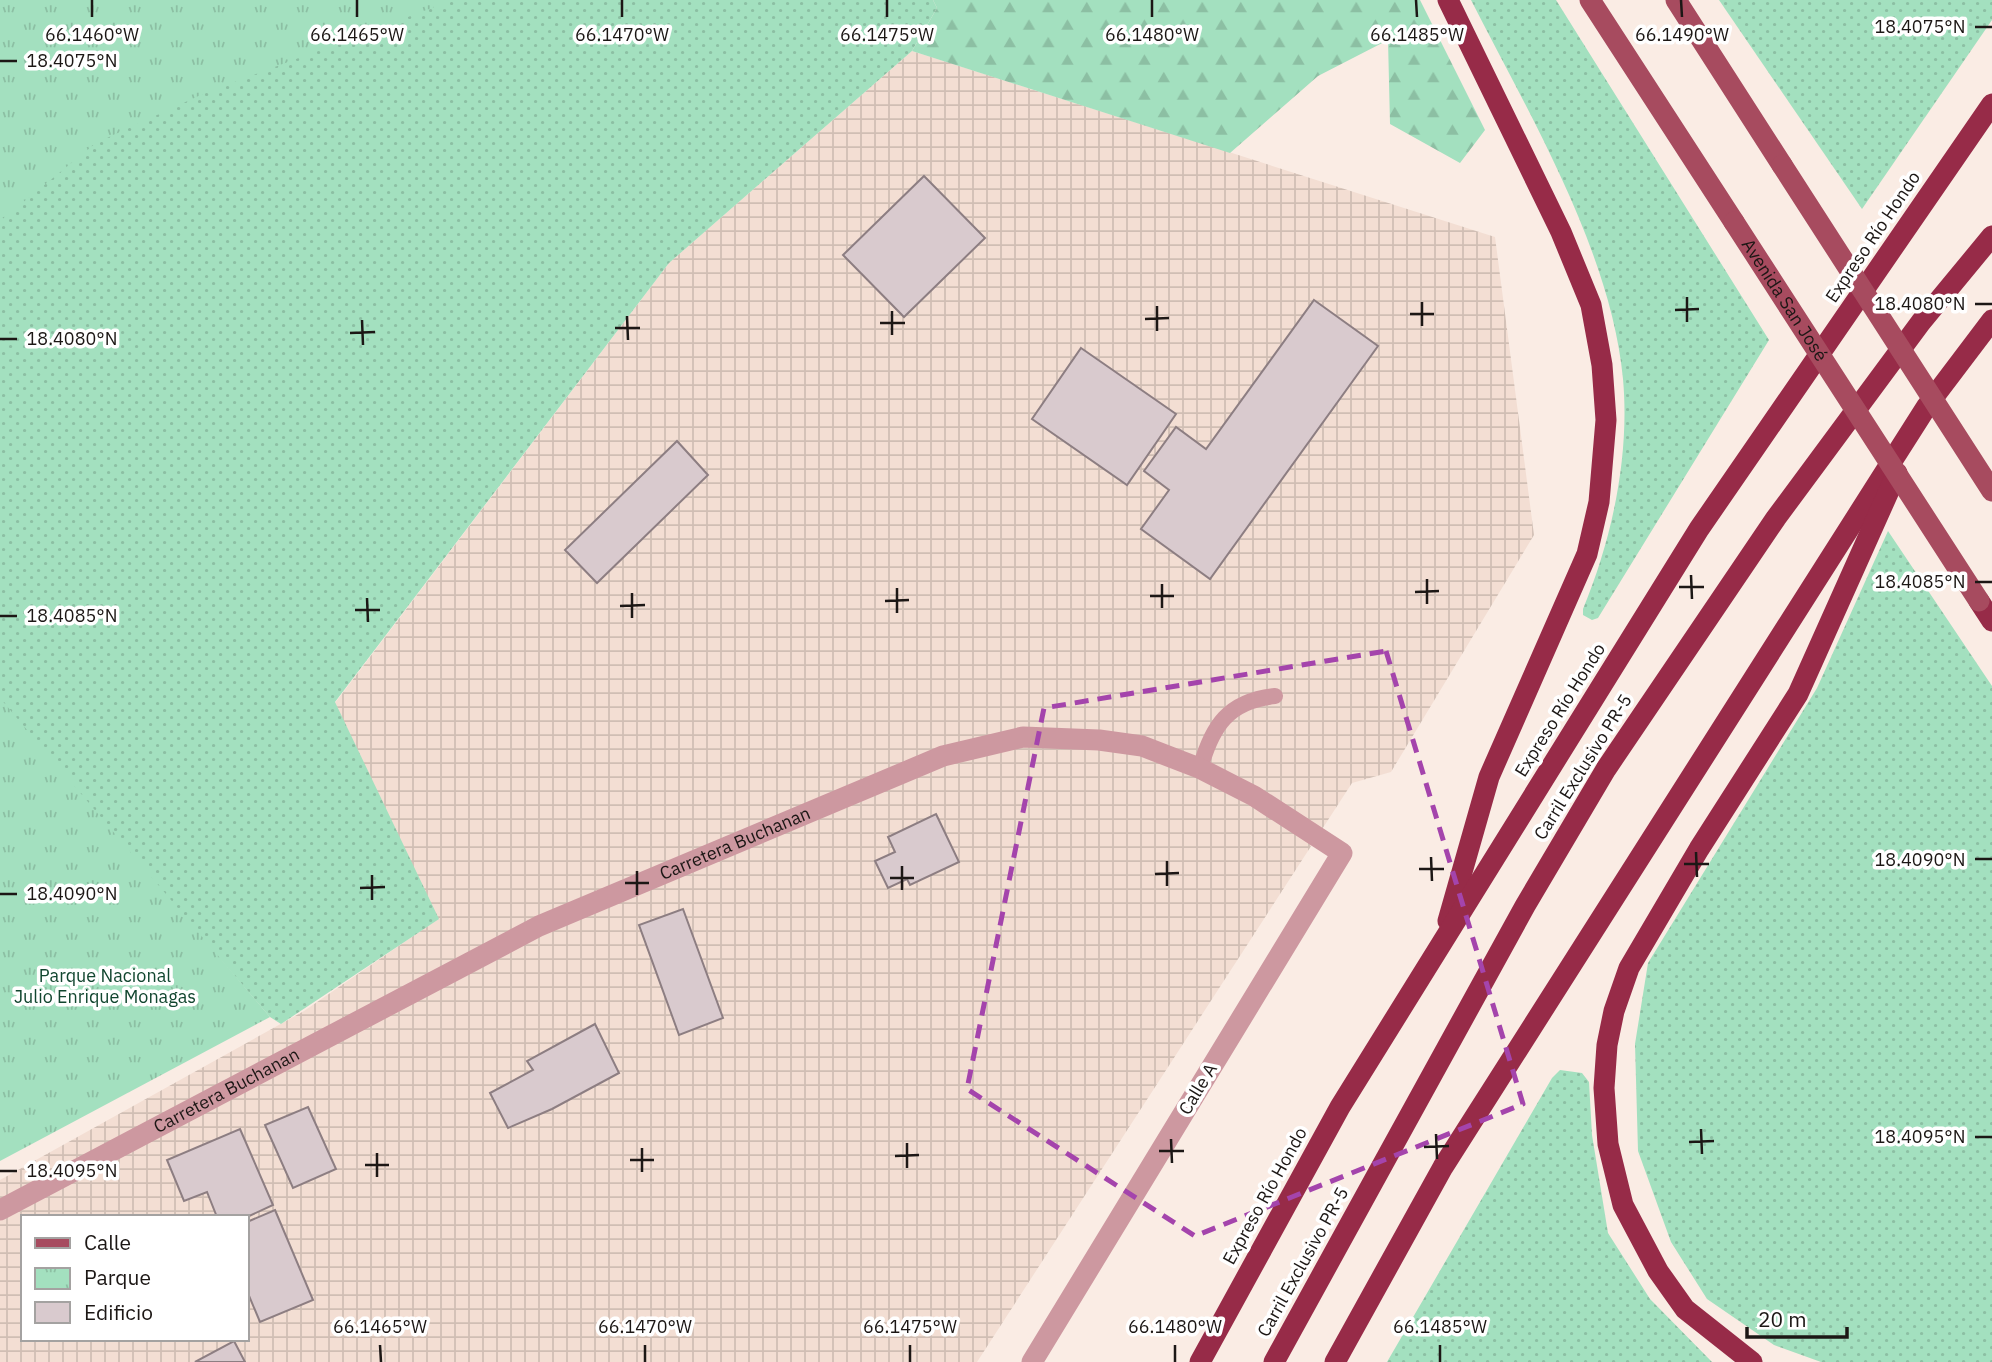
<svg xmlns="http://www.w3.org/2000/svg" width="1992" height="1362" viewBox="0 0 1992 1362" font-family="'IBM Plex Sans',sans-serif">
<defs>
<pattern id="industrial-grid" width="8" height="8" patternUnits="userSpaceOnUse" patternTransform="scale(1.75)"><rect width="8" height="8" fill="#f3ded3"/><path d="M0 4h8M4 0v8" fill="none" stroke="#d0beb4"/></pattern>
<pattern id="grass-dots" width="8" height="8" patternUnits="userSpaceOnUse" patternTransform="scale(1.75)"><rect width="8" height="8" fill="#a3e0bf"/><path d="M2 2h.1M6 6h.1" fill="none" stroke="#8cbfa3" stroke-width="1.8" stroke-linecap="round"/></pattern>
<pattern id="forest-firs" width="22" height="20" patternUnits="userSpaceOnUse" patternTransform="scale(1.75)"><rect width="22" height="20" fill="#a3e0bf"/><path d="M5 1l3.5 6h-7zM16 11l3.5 6h-7z" fill="#8cbfa3"/></pattern>
<pattern id="park-tufts" width="24" height="20" patternUnits="userSpaceOnUse" patternTransform="scale(1.75)"><rect width="24" height="20" fill="#a3e0bf"/><path d="M3 7l-1-3M5 7V3M7 7l1-3M15 17l-1-3M17 17v-4M19 17l1-3" fill="none" stroke="#8cbfa3"/></pattern>
</defs>
<rect width="100%" height="100%" fill="#faece4"/>
<path fill="url(#industrial-grid)" fill-rule="evenodd" d="M912,51L1495,237L1534,535L1391,772L1352,783L977,1362H0V1180L304,1011L438,919L335,703L669,263ZM23,1217H247V1339H23Z"/>
<g fill="url(#grass-dots)">
<polygon points="46,0 933,0 937,8 912,51 669,263 335,702 439,919 281,1024 270,1017 116,838 0,805 0,42"/>
<path d="M1471,0H1556L1769,340L1598,618L1592,620L1583,615V609C1612,539 1630,456 1623,379C1611,251 1529,114 1471,0Z"/>
<polygon points="1719,0 1992,0 1992,20 1862,209"/>
<polygon points="1888,531 1992,686 1992,1362 1821,1362 1774,1345 1707,1299 1671,1242 1638,1151 1635,1044 1648,963 1817,688"/>
<polygon points="1560,1070 1582,1073 1589,1082 1592,1135 1608,1233 1650,1299 1712,1362 1387,1362 1552,1078"/>
</g>
<polygon fill="url(#forest-firs)" points="933,0 1420,0 1485,130 1460,163 1390,124 1388,40 1318,76 1230,153 912,51 937,8"/>
<g fill="url(#park-tufts)">
<polygon points="0,0 453,0 205,93 96,143 0,221"/>
<polygon points="0,698 270,1017 0,1161"/>
</g>
<g fill="#d9cace" stroke="#8d7e82" stroke-width="2">
<polygon points="924,176 985,238 904,317 843,255"/>
<polygon points="1314,300 1378,346 1210,579 1141,529 1169,490 1144,471 1176,427 1206,449"/>
<polygon points="1081,348 1176,414 1127,485 1032,419"/>
<polygon points="677,441 708,475 597,583 565,550"/>
<polygon points="936,814 959,862 910,885 907,879 888,888 875,861 895,852 888,837"/>
<polygon points="683,909 723,1018 679,1035 639,925"/>
<polygon points="595,1024 619,1073 552,1109 508,1128 490,1093 533,1070 527,1061"/>
<polygon points="308,1107 336,1169 293,1188 265,1125"/>
<polygon points="240,1129 273,1205 247,1217 217,1217 207,1192 184,1201 167,1160"/>
<polygon points="275,1210 313,1300 260,1322 247,1291 247,1222"/>
<polygon points="234,1341 245,1362 195,1362"/>
</g>
<g fill="none" stroke-linecap="round" stroke-linejoin="round">
<path stroke="#cd98a0" stroke-width="16" d="M1200,769C1212,726 1228,701 1275,696"/>
<path stroke="#cd98a0" stroke-width="21" id="s1" d="M0,1210L539,926L943,756L1023,737L1099,740L1142,746L1199,768L1254,796L1342,853L1032,1362"/>
<g stroke="#a74b5f" stroke-width="21">
<polyline points="1590,0 1734,222"/>
<polyline points="1676,0 1782,165"/>
</g>
<g stroke="#972b48" stroke-width="21">
<polyline points="1448,0 1561,232 1591,305 1602,365 1606,420 1599,502 1587,554 1489,777 1448,921"/>
<polyline points="1979,601 1992,621"/>
<polyline points="1200,1362 1340,1107 1699,529 1992,104"/>
<polyline points="1274,1362 1525,906 1606,769 1776,518 1921,322 1992,236"/>
<polyline points="1335,1362 1443,1167 1927,406 1992,320"/>
<polyline points="1752,1362 1685,1309 1658,1271 1623,1205 1608,1144 1604,1088 1607,1045 1614,1011 1629,968 1699,849 1798,694 1897,473"/>
</g>
<g stroke="#a74b5f" stroke-width="21">
<polyline points="1782,165 1992,491"/>
<path id="s2" d="M1734,222L1979,601"/>
</g>
</g>
<path fill="none" stroke="#a444ac" stroke-width="5" stroke-dasharray="14 9" stroke-linejoin="round" d="M1386,651L1523,1104L1195,1236L967,1089L1044,708Z"/>
<path fill="none" stroke="#1c1715" stroke-width="2.5" d="M92,0V17M357,0V17M622,0V17M887,0V17M1152,0V17M1416,0L1417,17M1681,0L1682,17M1975,27H1992M0,61H17M1687,297V322M1422,302V326M1975,304H1992M1157,306V331M1675,310L1699,309M892,311V335M1410,314H1434M627,316L628,340M1145,319L1169,318M362,320L363,345M880,323H905M615,328H640M350,333L375,332M0,339H17M1691,575L1692,599M1427,579V604M1975,582H1992M1162,584V608M1679,587H1704M897,588V613M1415,592L1439,591M632,593V618M1150,596H1174M367,598L368,622M885,601L909,600M620,606L645,605M355,610H380M0,616H17M1696,852L1697,877M1431,857L1432,881M1975,859H1992M1167,861V886M1684,864H1709M902,866V890M1419,869H1444M637,871V895M1155,874L1179,873M372,875V900M890,878H914M625,883H649M360,888L385,887M0,894H17M1701,1129L1702,1154M1436,1134L1437,1159M1975,1137H1992M1171,1139L1172,1163M1689,1142L1714,1141M907,1143V1168M1424,1147L1449,1146M642,1148V1172M1159,1151H1184M377,1153V1177M895,1156L919,1155M630,1160H654M365,1165H389M0,1171H17M380,1345L381,1362M645,1345V1362M910,1345V1362M1175,1345V1362M1440,1345V1362"/>
<g text-anchor="middle" stroke-width="7" stroke-linejoin="round" paint-order="stroke">
<g font-size="18" fill="#1c1715" stroke="#fff">
<text transform="translate(1873 237) rotate(-56)" y="6">Expreso Río Hondo</text>
<text dy="6" stroke="none"><textPath href="#s2" startOffset="93">Avenida San José</textPath></text>
<text transform="translate(1560 710) rotate(-58)" y="6">Expreso Río Hondo</text>
<text transform="translate(1583 767) rotate(-58)" y="6">Carril Exclusivo PR-5</text>
<text dy="6" stroke="none"><textPath href="#s1" startOffset="822">Carretera Buchanan</textPath></text>
<text transform="translate(1198 1089) rotate(-59)" y="6">Calle A</text>
<text dy="6" stroke="none"><textPath href="#s1" startOffset="256">Carretera Buchanan</textPath></text>
<text transform="translate(1265 1196) rotate(-61)" y="6">Expreso Río Hondo</text>
<text transform="translate(1303 1262) rotate(-61)" y="6">Carril Exclusivo PR-5</text>
</g>
<g font-size="18" fill="#11462f" stroke="#fff">
<text x="105" y="982">Parque Nacional<tspan x="105" dy="21">Julio Enrique Monagas</tspan></text>
</g>
</g>
<g font-size="18" text-anchor="middle" fill="#1c1715" stroke="#fff" stroke-width="7" stroke-linejoin="round" paint-order="stroke">
<text x="1920" y="33">18.4075°N</text>
<text x="92" y="41">66.1460°W</text>
<text x="357" y="41">66.1465°W</text>
<text x="622" y="41">66.1470°W</text>
<text x="887" y="41">66.1475°W</text>
<text x="1152" y="41">66.1480°W</text>
<text x="1417" y="41">66.1485°W</text>
<text x="1682" y="41">66.1490°W</text>
<text x="72" y="67">18.4075°N</text>
<text x="1920" y="310">18.4080°N</text>
<text x="72" y="345">18.4080°N</text>
<text x="1920" y="588">18.4085°N</text>
<text x="72" y="622">18.4085°N</text>
<text x="1920" y="866">18.4090°N</text>
<text x="72" y="900">18.4090°N</text>
<text x="1920" y="1143">18.4095°N</text>
<text x="72" y="1177">18.4095°N</text>
<text x="380" y="1333">66.1465°W</text>
<text x="645" y="1333">66.1470°W</text>
<text x="910" y="1333">66.1475°W</text>
<text x="1175" y="1333">66.1480°W</text>
<text x="1440" y="1333">66.1485°W</text>
</g>
<rect x="21" y="1215" width="228" height="126" fill="#ffffff" stroke="#a4a2a1" stroke-width="2"/>
<rect x="35" y="1238" width="35" height="10" fill="#a74b5f" stroke="#a4a2a1" stroke-width="2"/>
<text x="84" y="1250" font-size="21" fill="#1c1715">Calle</text>
<rect x="35" y="1268" width="35" height="21" fill="url(#park-tufts)" stroke="#a4a2a1" stroke-width="2"/>
<text x="84" y="1285" font-size="21" fill="#1c1715">Parque</text>
<rect x="35" y="1302" width="35" height="21" fill="#d9cace" stroke="#a4a2a1" stroke-width="2"/>
<text x="84" y="1320" font-size="21" fill="#1c1715">Edificio</text>
<path d="M1747 1327v10h100v-10" fill="none" stroke="#1c1715" stroke-width="3.5"/>
<text x="1758" y="1327" font-size="21" fill="#1c1715" stroke="#ffffff" stroke-width="5" paint-order="stroke">20 m</text>
</svg>
